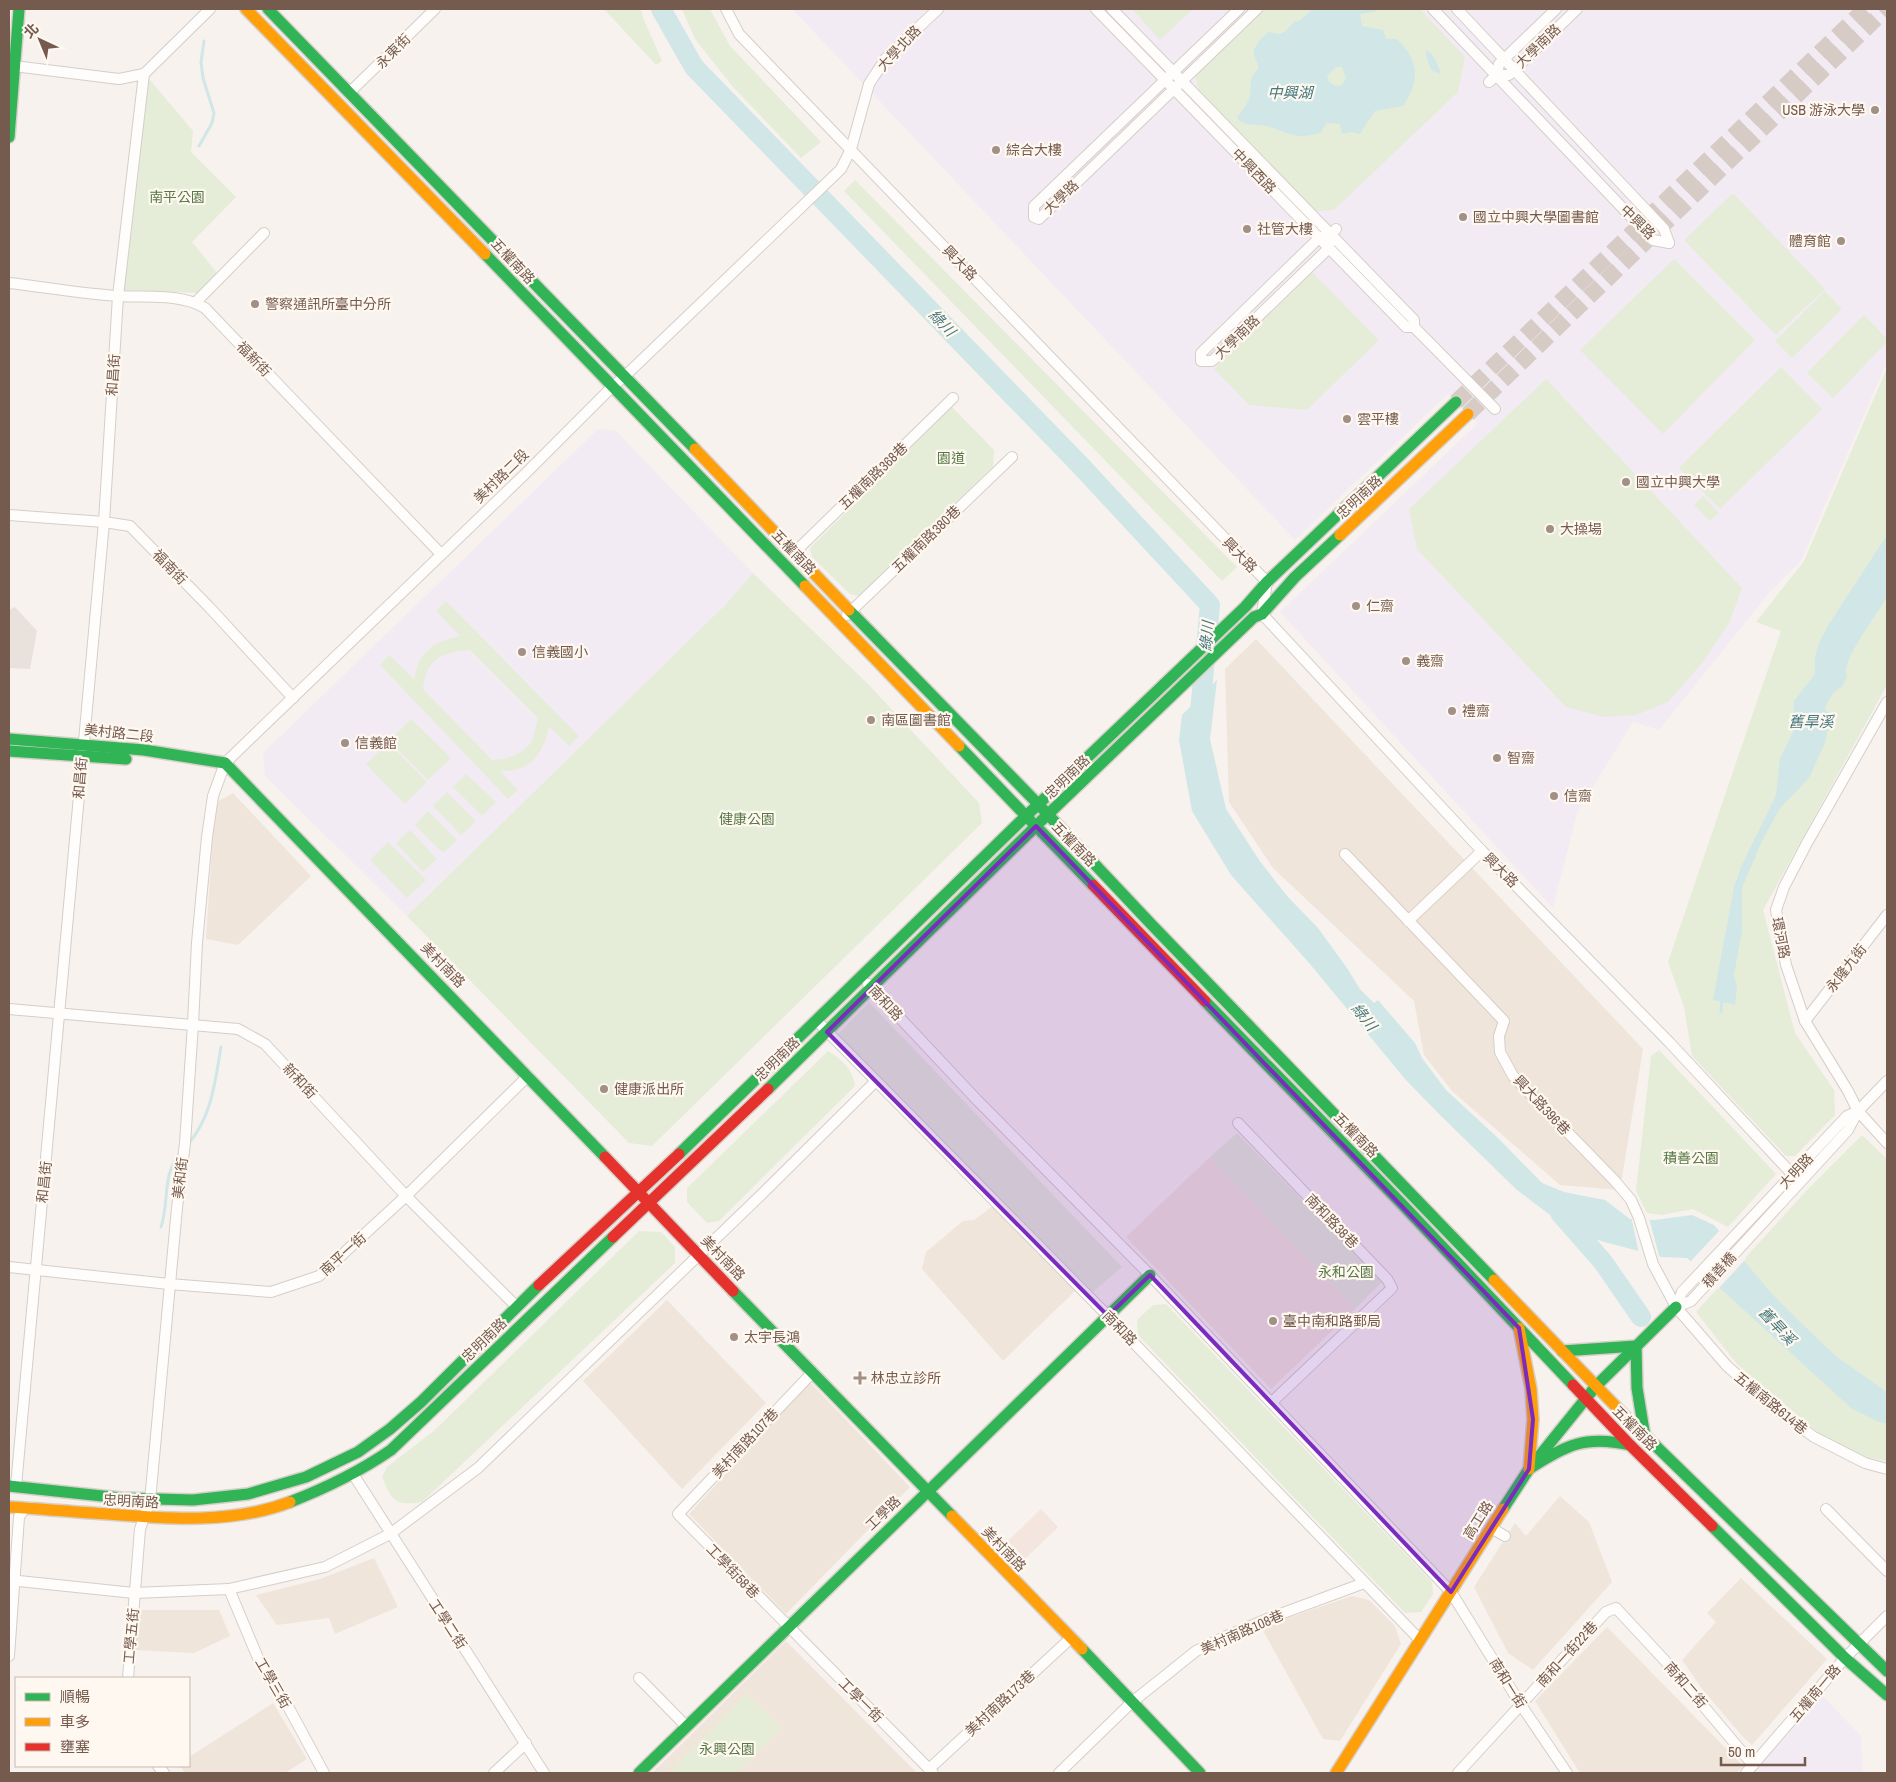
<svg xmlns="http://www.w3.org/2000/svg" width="1896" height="1782" viewBox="0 0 1896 1782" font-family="'Archivo Narrow','Noto Sans TC',sans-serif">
<rect width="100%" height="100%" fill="#f7f2ed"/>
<g fill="#f0e5db">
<polygon points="1256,639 1643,1049 1620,1190 1560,1185 1452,1091 1424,1055 1414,1001 1273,868 1229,802 1225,669"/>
<polygon points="233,793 311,876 238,945 206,939 215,803"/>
<polygon points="1210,1157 1355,1309 1271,1389 1126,1237"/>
<polygon points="994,1205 1076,1290 1003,1361 922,1269 926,1252 963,1221 974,1220"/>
<polygon points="667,1300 766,1403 682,1489 583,1381"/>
<polygon points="810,1382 910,1487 786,1614 689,1514"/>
<polygon points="1560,1496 1589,1522 1612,1582 1533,1670 1508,1653 1474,1587 1515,1523 1526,1536"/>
<polygon points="374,1558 398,1607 335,1634 329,1618 277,1625 256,1595 320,1579"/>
<polygon points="1741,1578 1827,1659 1752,1745 1743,1737 1703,1690 1682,1660 1716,1622 1707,1613"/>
<polygon points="1352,1596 1369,1600 1395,1626 1401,1644 1340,1741 1323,1739 1261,1627"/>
<polygon points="138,1610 219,1610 230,1636 194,1653 134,1650"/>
<polygon points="1607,1627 1743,1766 1737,1773 1580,1773 1535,1701"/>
<polygon points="786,1641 917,1773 652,1773"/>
<polygon points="273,1703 307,1759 285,1773 185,1773 180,1766 189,1766 189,1757"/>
</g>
<polygon fill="#f4e5df" points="1041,1509 1058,1527 1025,1559 1008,1541"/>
<polygon fill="#e9e1dc" points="15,607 37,631 30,669 9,668 9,610"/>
<g fill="#f3ebf3">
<polygon points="792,9 1887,9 1887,362 1801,561 1769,593 1659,730 1633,722 1577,813 1553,908 1280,612 1478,423 1448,394 1295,540"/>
<polygon points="598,429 616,431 753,573 725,605 407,916 265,776 263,753"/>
<polygon points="1819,1692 1861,1736 1863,1773 1761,1773 1755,1766"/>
</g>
<g fill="#e5edd9" fill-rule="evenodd">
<polygon points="604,9 641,9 644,20 662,61 656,65"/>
<polygon points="682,9 710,9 730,46 821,142 801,158 733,87 695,39"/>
<polygon points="1132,9 1193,9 1160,40"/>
<polygon points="1258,9 1420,9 1465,57 1458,92 1334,210 1315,211 1199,91 1194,70"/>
<polygon points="149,79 193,131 191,152 236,197 192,242 217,273 198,293 124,290"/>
<polygon points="855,180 1237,567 1222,581 844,191"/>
<polygon points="1733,193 1825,289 1776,335 1684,240"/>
<polygon points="1674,259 1755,340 1663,434 1580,350"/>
<polygon points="1312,272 1379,340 1307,410 1249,405 1214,369"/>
<polygon points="1825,291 1842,309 1792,358 1775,341"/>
<polygon points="1864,315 1887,339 1887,342 1833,398 1807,373"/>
<polygon points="1781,367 1822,409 1720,509 1679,468"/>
<polygon points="1887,368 1887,685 1763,910 1795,1033 1834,1090 1835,1115 1795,1156 1786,1156 1692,1056 1684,1007 1668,962 1781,631 1756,622 1804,561"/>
<polygon points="1546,379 1742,588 1729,623 1703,662 1668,702 1636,715 1604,717 1566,707 1417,549 1409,509"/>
<polygon points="952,407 994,450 993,466 859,596 850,594 812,557 810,548"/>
<polygon points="1703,496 1719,513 1710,521 1694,505"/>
<polygon points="753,573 867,683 979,803 982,823 652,1146 629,1143 407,916 725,605"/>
<path d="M446,601L579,736L569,746L549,727C543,754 531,772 500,771L518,790L508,799L380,665L389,655L414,679C419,652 433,642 460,636L436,611ZM470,650L538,718C536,725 535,735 531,742C524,754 506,760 492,760L423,689C426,659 442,652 470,650Z"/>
<polygon points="411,719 451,758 428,780 389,741"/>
<polygon points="388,743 427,782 405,804 366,764"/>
<polygon points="466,774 496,802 482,816 453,787"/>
<polygon points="447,792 476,821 461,835 433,806"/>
<polygon points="428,811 457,840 443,853 415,825"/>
<polygon points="410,830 437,859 423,872 396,843"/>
<polygon points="388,842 426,880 407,898 370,860"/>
<polygon points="869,1002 1122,1267 1085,1299 836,1036"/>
<polygon points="1659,1050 1776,1174 1728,1227 1693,1209 1662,1215 1647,1213 1636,1191 1651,1056"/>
<path d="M828,1051C842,1059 853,1070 855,1086L719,1221L707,1223L687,1202V1188Z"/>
<polygon points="1237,1133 1382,1282 1355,1309 1210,1157"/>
<polygon points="1862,1135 1887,1159 1887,1461 1869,1458 1827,1440 1737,1364 1696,1312 1809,1188"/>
<path d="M639,1231L661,1232L675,1247V1263L422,1502C396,1506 392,1502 382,1477L387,1467L436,1429Z"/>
<polygon points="1166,1304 1432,1582 1433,1594 1421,1612 1405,1613 1138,1335 1137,1320 1153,1305"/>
<polygon points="747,1694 781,1728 736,1773 668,1773"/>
</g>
<g fill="#d0e6e7" fill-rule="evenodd">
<path d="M1313,9H1376L1377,11L1360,14L1362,26L1383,30L1386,39H1397C1420,62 1420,79 1403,106L1375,111L1360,134L1352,132L1342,134L1340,124L1327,123L1320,133C1314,134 1307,136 1300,136C1289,135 1280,130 1270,127C1258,123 1246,128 1237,118C1241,111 1248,104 1250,96C1252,85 1248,78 1258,69C1259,63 1254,59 1254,53C1253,46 1263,37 1268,32L1280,34L1286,31L1294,22L1299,21ZM1336,67H1342L1346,78L1342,85L1336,86L1329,82L1327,76Z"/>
<path d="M1426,50C1435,55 1438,65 1441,74L1431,70L1426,56Z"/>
<path d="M1887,535C1887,548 1890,589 1886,598C1878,614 1839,662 1847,677L1842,687C1834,690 1828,700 1825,708L1830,718L1825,743L1809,778L1780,808L1762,841L1742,888V931L1734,975L1737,986L1735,1005L1713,1000L1734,887L1741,867L1776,795L1780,758L1793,732L1794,701L1815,674C1813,652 1819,642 1829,624Z"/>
<polygon points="1217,680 1210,739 1226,809 1259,860 1287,896 1318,928 1347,968 1360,989 1374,1003 1378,1000 1415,1043 1422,1058 1446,1090 1499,1139 1542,1183 1564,1192 1605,1200 1630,1219 1655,1220 1692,1215 1714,1225 1772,1294 1801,1323 1837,1357 1887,1392 1887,1424 1879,1422 1851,1408 1687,1258 1662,1257 1604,1242 1570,1230 1517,1190 1439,1114 1405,1079 1310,964 1231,875 1192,811 1179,740 1182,715"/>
</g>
<g fill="#f7f2ed">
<polygon points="1631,1216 1649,1218 1660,1259 1639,1254"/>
<polygon points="1719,1231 1746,1259 1718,1289 1689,1263"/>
</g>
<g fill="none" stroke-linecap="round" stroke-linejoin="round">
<g stroke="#d0e6e7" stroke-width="3">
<polyline points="199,146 212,123 214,113 203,78 201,62 204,41"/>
<polyline points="1721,1012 1722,998"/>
<path d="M188,1144C212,1117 215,1081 221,1047"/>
<path d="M161,1227C170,1200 161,1175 181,1152"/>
</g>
<g stroke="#d0e6e7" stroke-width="20">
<polyline points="661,9 694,67 1080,465 1210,605 1199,722"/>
<polyline points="1560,1213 1603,1262 1641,1317"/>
</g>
<g stroke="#d6ccc5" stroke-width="16" stroke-dasharray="16 8" stroke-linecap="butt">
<polyline points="1456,402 1865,9"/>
<polyline points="1468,414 1886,9"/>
</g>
<defs>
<g id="street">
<polyline points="726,9 739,34 1267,582 1262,614 1482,851 1670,1043 1792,1174"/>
<polyline points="1096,9 1406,327 1414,327"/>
<polyline points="1112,9 1414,320 1414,327 1495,409"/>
<polyline points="1239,9 1034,206 1034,217 1039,219 1257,9"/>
<polyline points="1433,9 1653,240 1669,243"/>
<polyline points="1457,9 1664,229 1669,243"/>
<polyline points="11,62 14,66 119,79 144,74"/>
<polyline points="1497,75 1509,75 1577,9"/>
<polyline points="1489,82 1497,75 1499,64 1556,9"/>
<polyline points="350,92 435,9"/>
<polyline points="1329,243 1329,248 1212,361 1201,361 1201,353 1319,238 1331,234 1336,229"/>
<path d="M9,283C45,287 82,294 119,296C147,298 181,293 205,308L441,554"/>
<polyline points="196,302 264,233"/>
<polyline points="9,515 104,522 130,526 210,608 293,698"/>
<polyline points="794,553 953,398"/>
<polyline points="847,615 1012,457"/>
<polyline points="1887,702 1807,843 1784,887 1776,910 1786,965 1805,1021 1848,1091 1858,1111 1887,1143"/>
<polyline points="1345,854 1504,1021 1499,1036 1500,1052 1513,1076 1615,1181 1631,1200 1639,1218 1653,1264 1676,1307 1727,1366 1772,1406 1814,1437 1865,1463 1887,1469"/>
<polyline points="1408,921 1482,851"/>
<polyline points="868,984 977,1100 1150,1275 1451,1592 1521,1705 1567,1773"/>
<polyline points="9,1009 238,1029 265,1044 406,1196 517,1307"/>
<polyline points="816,1020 1108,1316 1420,1640"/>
<polyline points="1805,1021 1887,915"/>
<polyline points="1238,1123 1387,1279 1392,1288 1272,1402"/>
<polyline points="9,1267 169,1284 271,1292 319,1276 406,1196 528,1076"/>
<polyline points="1676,1307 1691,1301 1848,1130 1858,1111 1887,1081"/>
<polyline points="1676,1307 1682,1292 1847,1116 1858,1111"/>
<polyline points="812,1373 678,1514 933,1773"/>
<polyline points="353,1474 544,1773"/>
<polyline points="16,1486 104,522 118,296 144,74 210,9"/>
<polyline points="1826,1509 1887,1571"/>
<polyline points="1491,1528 1505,1536"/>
<polyline points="9,1580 134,1593 229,1589 325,1567 390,1534 478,1468 763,1193 876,1081"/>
<polyline points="229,1589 258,1658 278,1688 324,1773"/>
<polyline points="9,1656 19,1517 24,1509"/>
<polyline points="128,1678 140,1529 150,1501 177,1208 185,1143 193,1024 197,943 207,837 213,796 225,763 524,475 613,386 625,376 841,169 851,149 869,84 886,58 938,9"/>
<polyline points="639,1678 687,1727"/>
<polyline points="158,1766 164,1773"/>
<polyline points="929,1769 1071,1638"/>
<polyline points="494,1773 526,1743"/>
<polyline points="1059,1773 1131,1703 1196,1651 1224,1637 1267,1619 1364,1583"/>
<polyline points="1458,1773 1606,1612 1616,1608 1669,1665 1753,1765"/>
<polyline points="1746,1773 1845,1658 1887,1616"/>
</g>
<g id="fast">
<polyline points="268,9 695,449"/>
<polyline points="9,137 19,9"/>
<polyline points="485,254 805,586"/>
<polyline points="849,610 1039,805"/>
<polyline points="9,739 144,750 225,763"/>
<polyline points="9,751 126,759"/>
<polyline points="225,763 605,1157"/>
<polyline points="1039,805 1151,924 1494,1280"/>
<polyline points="1041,821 1254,617 1262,614 1295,577 1340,535"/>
<polyline points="1093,885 1026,816 1245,607 1267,582 1456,402"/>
<polyline points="1205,1001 1403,1205 1573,1385"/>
<polyline points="768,1089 1036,826"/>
<polyline points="679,1154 1026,816 959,746"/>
<polyline points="733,1291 952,1516"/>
<polyline points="1562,1351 1636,1346 1637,1388 1645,1437"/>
<polyline points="1625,1416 1887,1671"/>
<path d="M1529,1469C1566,1445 1585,1435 1630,1445"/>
<polyline points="9,1486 121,1498 193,1500 248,1494 306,1477 358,1452 390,1429 421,1402 539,1285"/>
<path d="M290,1502C326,1488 359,1472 391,1450L613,1237"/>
<polyline points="1503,1509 1529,1469 1596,1386 1676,1307"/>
<polyline points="1712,1526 1845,1658 1887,1695"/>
<polyline points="1082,1649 1200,1773"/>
<polyline points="639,1773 1150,1275"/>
</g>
<g id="slow">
<polyline points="246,9 485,254"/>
<polyline points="695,449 849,610"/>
<polyline points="1340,535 1468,414"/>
<polyline points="805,586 959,746"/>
<polyline points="1494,1280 1625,1416"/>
<polyline points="1519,1328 1531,1389 1533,1419 1529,1469"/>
<path d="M9,1507C42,1509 75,1512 108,1514C168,1519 233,1524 290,1502"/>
<polyline points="952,1516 1082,1649"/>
<polyline points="1336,1773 1503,1509"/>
</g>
<g id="jam">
<polyline points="1093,885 1205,1001"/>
<polyline points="605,1157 733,1291"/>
<polyline points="613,1237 768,1089"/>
<polyline points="539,1285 679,1154"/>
<polyline points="1573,1385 1630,1445 1712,1526"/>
</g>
</defs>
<use href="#street" stroke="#d5cec8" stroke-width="12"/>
<use href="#fast" stroke="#d7cfca" stroke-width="14"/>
<use href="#slow" stroke="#d7cfca" stroke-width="14"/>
<use href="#jam" stroke="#d7cfca" stroke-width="14"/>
<use href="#street" stroke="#fefdfc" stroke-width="10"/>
<use href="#fast" stroke="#30b455" stroke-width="11"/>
<use href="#slow" stroke="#ff9f0a" stroke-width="11"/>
<use href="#jam" stroke="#e5322d" stroke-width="11"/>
</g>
<path fill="#7b2cbf" fill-opacity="0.2" stroke="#7b2cbf" stroke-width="4" stroke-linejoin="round" d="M1036,826L1519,1328L1533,1419L1529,1469L1451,1592L1150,1275L1108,1316L827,1032Z"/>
<g fill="#a28f86" stroke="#fef8f0" stroke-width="2">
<circle cx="1875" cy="110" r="5"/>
<circle cx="996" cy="150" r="5"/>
<circle cx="1463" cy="217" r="5"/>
<circle cx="1247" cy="229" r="5"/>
<circle cx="1841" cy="241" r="5"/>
<circle cx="255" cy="304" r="5"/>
<circle cx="1347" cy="419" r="5"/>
<circle cx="1626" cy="482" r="5"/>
<circle cx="1550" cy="529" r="5"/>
<circle cx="1356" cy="606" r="5"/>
<circle cx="522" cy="652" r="5"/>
<circle cx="1406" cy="661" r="5"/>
<circle cx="1452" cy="711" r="5"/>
<circle cx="871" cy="720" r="5"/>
<circle cx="345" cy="743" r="5"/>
<circle cx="1497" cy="758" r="5"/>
<circle cx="1554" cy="796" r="5"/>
<circle cx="604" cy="1089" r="5"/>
<circle cx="1273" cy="1321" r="5"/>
<circle cx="734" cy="1337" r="5"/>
<path d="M857.5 1370.5h5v5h5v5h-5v5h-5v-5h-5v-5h5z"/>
</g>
<g text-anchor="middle" stroke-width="4.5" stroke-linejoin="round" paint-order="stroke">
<g font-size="14" fill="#755a4e" stroke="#fef8f0">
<text transform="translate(1538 46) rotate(-44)" y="5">大學南路</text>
<text transform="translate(899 48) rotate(-47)" y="5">大學北路</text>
<text transform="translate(393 51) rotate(-45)" y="5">永東街</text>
<text transform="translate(1254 171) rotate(46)" y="5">中興西路</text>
<text transform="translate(1061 197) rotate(-44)" y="5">大學路</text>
<text transform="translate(1638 222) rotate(44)" y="5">中興路</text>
<text transform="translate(513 261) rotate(47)" y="5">五權南路</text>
<text transform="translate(960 263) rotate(46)" y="5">興大路</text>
<text transform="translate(1237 337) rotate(-44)" y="5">大學南路</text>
<text transform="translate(254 359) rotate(46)" y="5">福新街</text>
<text transform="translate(113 375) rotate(-86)" y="5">和昌街</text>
<text transform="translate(501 476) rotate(-44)" y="5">美村路二段</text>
<text transform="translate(873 476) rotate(-44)" y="5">五權南路368巷</text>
<text transform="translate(1359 497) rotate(-43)" y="5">忠明南路</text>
<text transform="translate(926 539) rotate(-44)" y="5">五權南路380巷</text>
<text transform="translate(794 552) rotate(46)" y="5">五權南路</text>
<text transform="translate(1240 555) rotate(46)" y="5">興大路</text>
<text transform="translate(170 567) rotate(46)" y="5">福南街</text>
<text transform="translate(119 733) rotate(6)" y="5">美村路二段</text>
<text transform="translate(1067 777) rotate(-44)" y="5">忠明南路</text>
<text transform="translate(80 778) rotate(-85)" y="5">和昌街</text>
<text transform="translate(1074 844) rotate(46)" y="5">五權南路</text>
<text transform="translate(1501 870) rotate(45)" y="5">興大路</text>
<text transform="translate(1781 938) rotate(79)" y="5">環河路</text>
<text transform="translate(443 965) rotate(46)" y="5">美村南路</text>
<text transform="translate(1846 968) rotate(-52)" y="5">永隆九街</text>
<text transform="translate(886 1003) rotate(47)" y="5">南和路</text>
<text transform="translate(777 1059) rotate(-44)" y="5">忠明南路</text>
<text transform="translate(300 1081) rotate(47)" y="5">新和街</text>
<text transform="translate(1542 1105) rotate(47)" y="5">興大路396巷</text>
<text transform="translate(1356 1135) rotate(46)" y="5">五權南路</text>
<text transform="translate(1796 1171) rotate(-47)" y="5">大明路</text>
<text transform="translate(180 1178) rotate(-83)" y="5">美和街</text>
<text transform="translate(44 1182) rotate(-84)" y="5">和昌街</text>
<text transform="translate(1332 1221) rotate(46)" y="5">南和路38巷</text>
<text transform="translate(343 1254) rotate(-42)" y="5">南平一街</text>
<text transform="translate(723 1258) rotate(46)" y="5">美村南路</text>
<text transform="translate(1719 1270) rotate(-48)" y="5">積善橋</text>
<text transform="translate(1120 1328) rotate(46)" y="5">南和路</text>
<text transform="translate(484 1340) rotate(-44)" y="5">忠明南路</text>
<text transform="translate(1771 1403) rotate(39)" y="5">五權南路614巷</text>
<text transform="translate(1635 1428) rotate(45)" y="5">五權南路</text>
<text transform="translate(745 1443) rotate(-47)" y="5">美村南路107巷</text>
<text transform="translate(131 1501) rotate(3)" y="5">忠明南路</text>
<text transform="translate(883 1513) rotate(-44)" y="5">工學路</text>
<text transform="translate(1478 1520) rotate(-58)" y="5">高工路</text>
<text transform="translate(1004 1549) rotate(46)" y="5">美村南路</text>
<text transform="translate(733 1571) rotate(46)" y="5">工學街58巷</text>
<text transform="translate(448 1624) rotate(57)" y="5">工學二街</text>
<text transform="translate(1242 1632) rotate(-24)" y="5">美村南路108巷</text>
<text transform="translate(131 1636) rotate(-85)" y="5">工學五街</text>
<text transform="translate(1567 1654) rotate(-48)" y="5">南和一街22巷</text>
<text transform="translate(273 1683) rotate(60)" y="5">工學三街</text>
<text transform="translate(1508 1683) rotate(58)" y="5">南和一街</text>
<text transform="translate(1686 1685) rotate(49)" y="5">南和二街</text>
<text transform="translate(1815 1693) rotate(-50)" y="5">五權南一路</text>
<text transform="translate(861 1700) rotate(45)" y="5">工學一街</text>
<text transform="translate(1000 1703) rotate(-43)" y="5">美村南路173巷</text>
</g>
<g font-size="14" fill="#755a4e" stroke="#fef8f0" text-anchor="start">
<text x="1865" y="115" text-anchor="end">USB 游泳大學</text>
<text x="1006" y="155">綜合大樓</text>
<text x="1473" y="222">國立中興大學圖書館</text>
<text x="1257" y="234">社管大樓</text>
<text x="1831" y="246" text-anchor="end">體育館</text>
<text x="265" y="309">警察通訊所臺中分所</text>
<text x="1357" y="424">雲平樓</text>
<text x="1636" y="487">國立中興大學</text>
<text x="1560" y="534">大操場</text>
<text x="1366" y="611">仁齋</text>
<text x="532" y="657">信義國小</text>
<text x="1416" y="666">義齋</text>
<text x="1462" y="716">禮齋</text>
<text x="881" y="725">南區圖書館</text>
<text x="355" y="748">信義館</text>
<text x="1507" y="763">智齋</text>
<text x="1564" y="801">信齋</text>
<text x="614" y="1094">健康派出所</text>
<text x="1283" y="1326">臺中南和路郵局</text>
<text x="744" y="1342">太宇長鴻</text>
<text x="871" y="1383">林忠立診所</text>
</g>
<g font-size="14" fill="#587947" stroke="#fef8f0">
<text x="177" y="202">南平公園</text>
<text x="951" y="463">園道</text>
<text x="747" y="824">健康公園</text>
<text x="1691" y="1163">積善公園</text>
<text x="1346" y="1277">永和公園</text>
<text x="727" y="1754">永興公園</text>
</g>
<g font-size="15" font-style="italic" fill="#46797f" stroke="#fef8f0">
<text x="1290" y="98">中興湖</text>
<text transform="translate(942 323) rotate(46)" y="5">綠川</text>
<text transform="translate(1207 636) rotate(-85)" y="5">綠川</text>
<text x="1811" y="727">舊旱溪</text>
<text transform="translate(1364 1017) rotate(51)" y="5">綠川</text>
<text transform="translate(1777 1326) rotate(47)" y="5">舊旱溪</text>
</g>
</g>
<rect width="1896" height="1782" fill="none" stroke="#755a4e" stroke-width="20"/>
<rect x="15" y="1677" width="175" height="90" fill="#fef8f0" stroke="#c7b9af"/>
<rect x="25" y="1693" width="25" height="8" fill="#30b455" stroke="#c7b9af"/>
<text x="60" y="1702" font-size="15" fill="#755a4e">順暢</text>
<rect x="25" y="1718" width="25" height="8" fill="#ff9f0a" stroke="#c7b9af"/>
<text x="60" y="1727" font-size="15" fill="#755a4e">車多</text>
<rect x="25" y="1743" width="25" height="8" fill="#e5322d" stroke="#c7b9af"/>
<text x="60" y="1752" font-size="15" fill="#755a4e">壅塞</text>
<g transform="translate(40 40) rotate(316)" stroke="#fef8f0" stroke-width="4" paint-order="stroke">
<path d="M0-4L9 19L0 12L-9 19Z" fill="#755a4e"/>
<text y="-8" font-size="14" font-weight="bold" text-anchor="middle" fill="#755a4e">北</text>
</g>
<path d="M1721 1757v8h84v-8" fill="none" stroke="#755a4e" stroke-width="2.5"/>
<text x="1728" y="1757" font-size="15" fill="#755a4e" stroke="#fef8f0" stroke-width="4" paint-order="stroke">50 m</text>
</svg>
